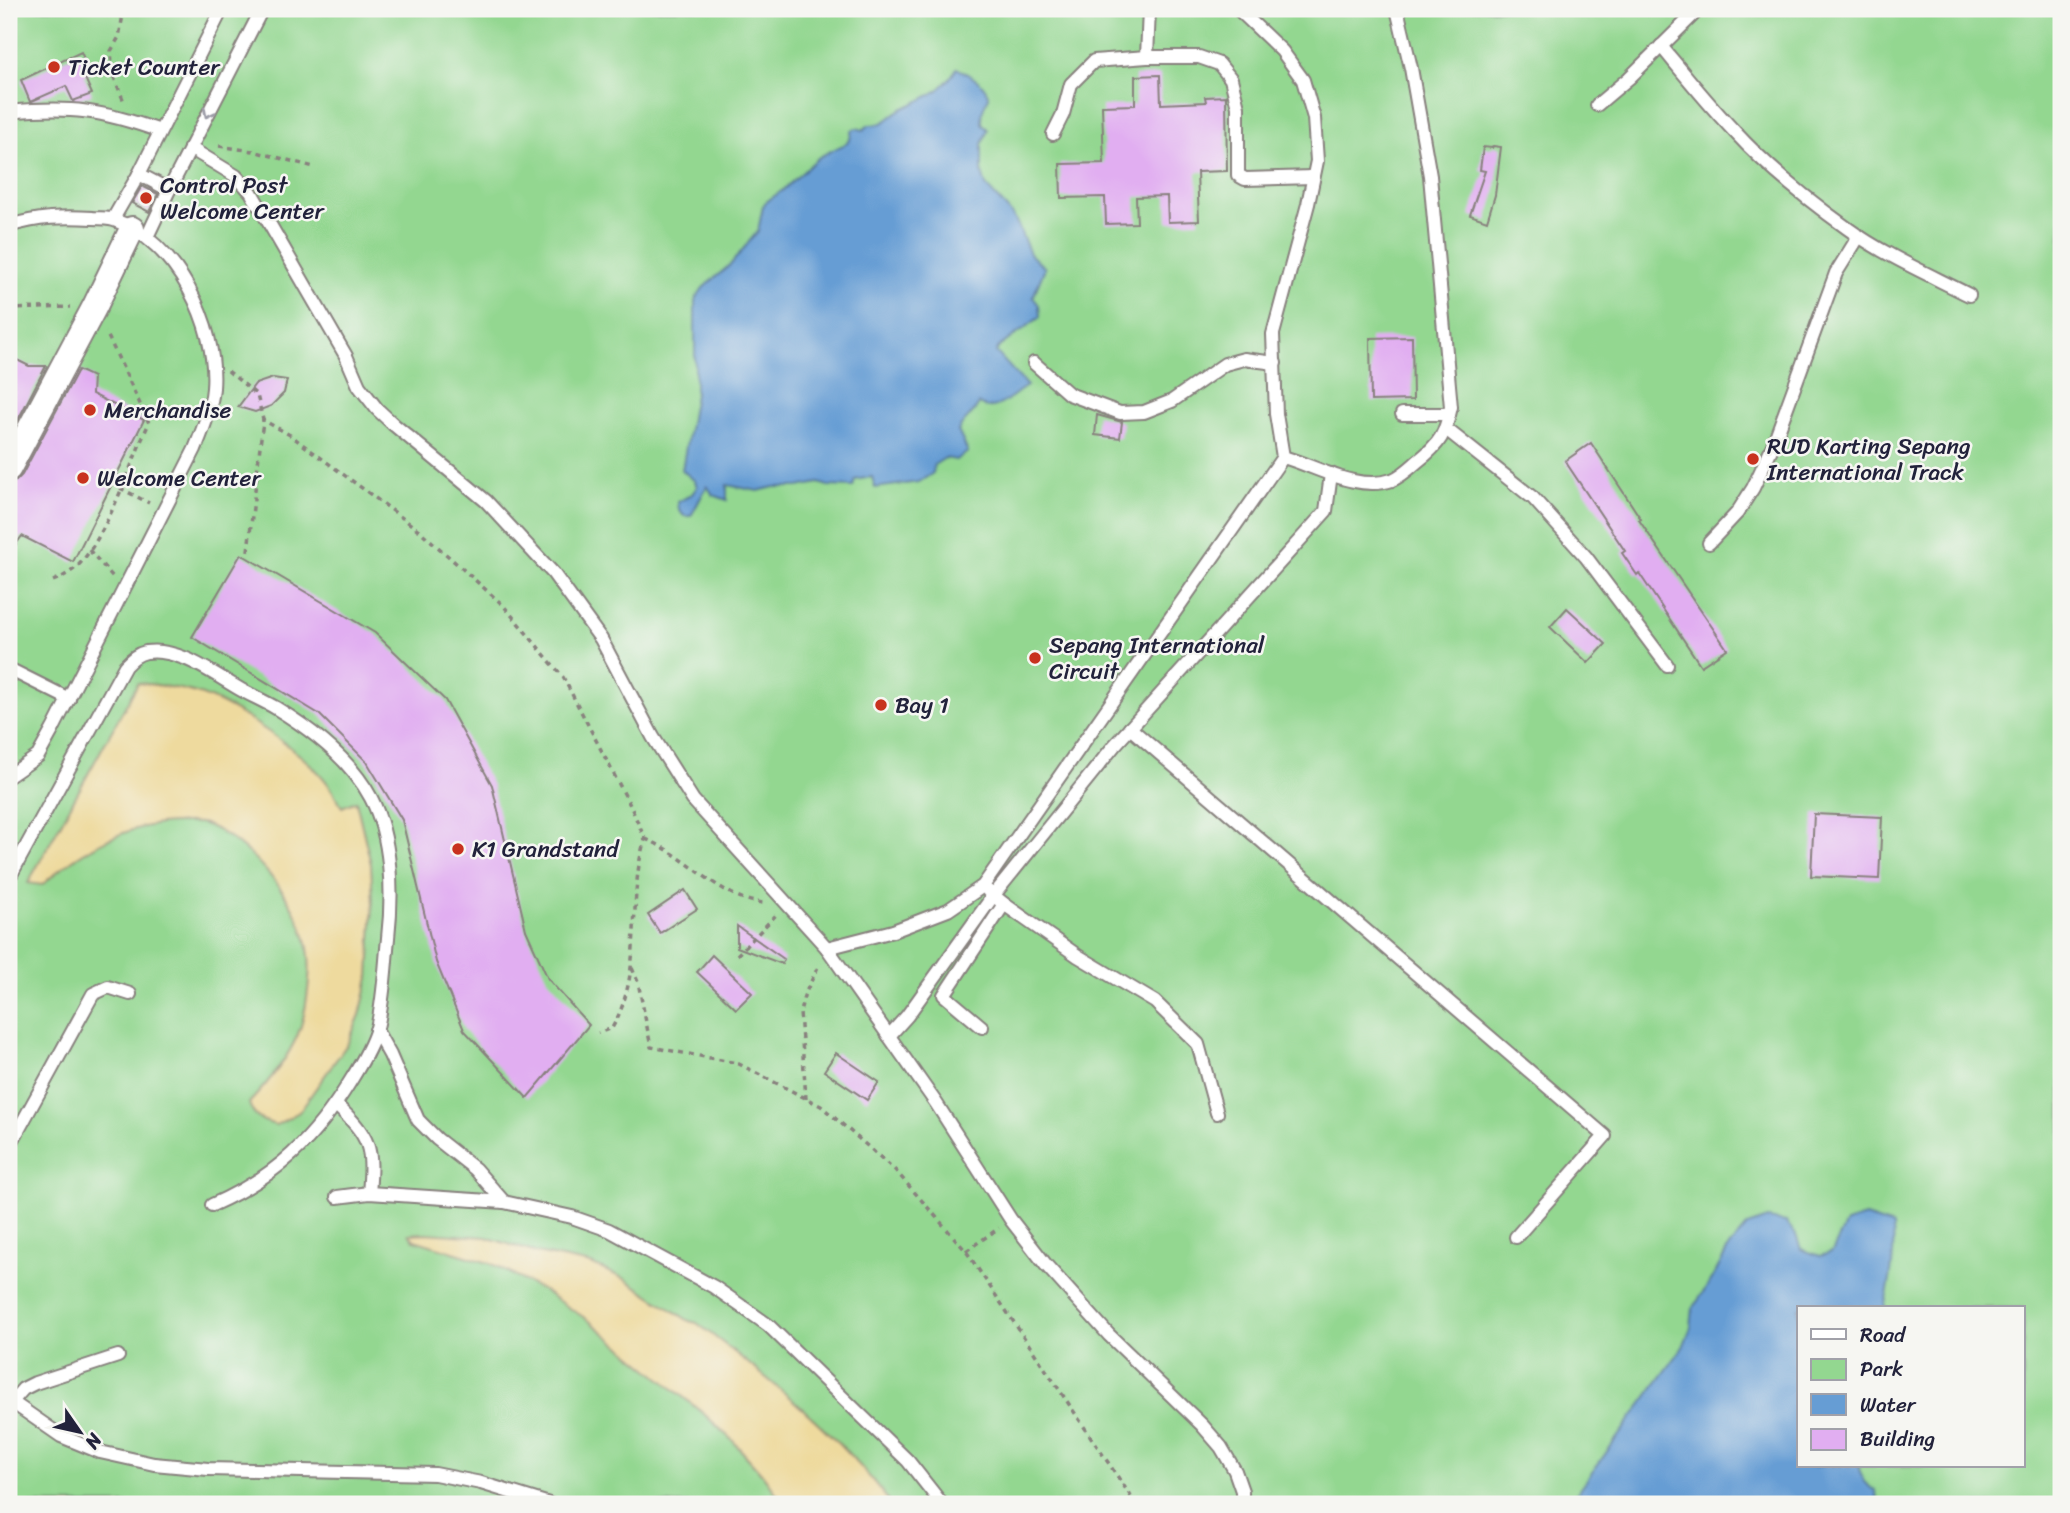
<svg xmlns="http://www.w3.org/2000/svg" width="2070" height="1513" viewBox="0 0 2070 1513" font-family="Sriracha,sans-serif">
<rect width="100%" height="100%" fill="#f6f6f2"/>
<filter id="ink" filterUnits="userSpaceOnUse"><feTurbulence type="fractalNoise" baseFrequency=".0143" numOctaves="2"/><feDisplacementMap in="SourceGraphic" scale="14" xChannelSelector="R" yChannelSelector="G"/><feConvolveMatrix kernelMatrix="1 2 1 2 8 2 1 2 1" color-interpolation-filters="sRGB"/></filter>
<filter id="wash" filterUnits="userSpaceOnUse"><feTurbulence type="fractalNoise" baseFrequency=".00686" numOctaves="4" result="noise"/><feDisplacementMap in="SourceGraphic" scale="28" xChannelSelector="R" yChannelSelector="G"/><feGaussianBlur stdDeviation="1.57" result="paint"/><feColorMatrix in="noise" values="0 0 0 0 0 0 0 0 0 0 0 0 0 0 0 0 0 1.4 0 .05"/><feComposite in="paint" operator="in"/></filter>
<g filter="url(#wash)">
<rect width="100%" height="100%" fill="#ede0c1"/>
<path fill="#93d790" stroke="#5a7c66" stroke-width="2" fill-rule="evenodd" d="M9,9H2061V1504H9ZM1799,1308H2023V1466H1799Z"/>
<g fill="#eeda9e" stroke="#887e6c" stroke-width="2">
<path d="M138,683C158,685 177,687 196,693C231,703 307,754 328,784C333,791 337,799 342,807L356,801L371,864L373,903L369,978L360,1015L348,1043L299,1112L276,1125C262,1121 253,1118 249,1103C268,1083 287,1060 298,1034C306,1015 311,977 309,956C305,907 250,841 204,824C198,822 190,823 183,823C129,821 80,850 42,885L28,883Z"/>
<path d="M425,1233L486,1237L537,1253L591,1264L625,1279L689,1321L697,1323C767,1377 838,1432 891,1504H784L762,1474L733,1441L704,1414L591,1322L542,1290L492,1264L414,1240L409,1234Z"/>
</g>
<g fill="#669dd4" stroke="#446088" stroke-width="2">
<path d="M957,68C970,76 984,81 989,97C983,106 982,112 982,123L988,130L982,144V172L986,186L1009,211L1016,221L1030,254L1045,268L1033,297L1039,305L1040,317L999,347L996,352L1027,386C1011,395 997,415 979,404C972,417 964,419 958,431L968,452L956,460L945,458L934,465L933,473L919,482L875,488L872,477L855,480L853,487L828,486L819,483L798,487H774L758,491L727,485V500L713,495L707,486L691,516H684L679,510L678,502L692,494L697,487L695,481L682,470L695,394V300L703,288L731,264L758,231L763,206L766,202L783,190L819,157L845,144L850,139L852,130L857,128L863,130L869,125C888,125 888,115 904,108C929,96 941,93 957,68Z"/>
<path d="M1865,1217L1893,1226C1895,1255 1891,1281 1884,1308H1799V1466H1858L1864,1482L1876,1492L1877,1504H1569L1683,1347L1691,1327L1693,1308L1712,1279L1729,1247L1747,1226L1768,1219L1786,1222L1796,1235L1801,1249L1820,1256L1832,1252L1846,1223Z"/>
</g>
<g id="blocks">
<g fill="#e1aef1">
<polygon points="81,52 90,73 84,76 92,94 73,101 66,86 30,102 21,80"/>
<polygon points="1160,75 1161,104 1206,102 1205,97 1226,96 1227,171 1197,172 1199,221 1168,222 1167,196 1136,197 1137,223 1106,224 1105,197 1061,198 1060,164 1104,163 1102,106 1135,105 1135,76"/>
<polygon points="1493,146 1501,147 1495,195 1487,221 1470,215 1485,171 1480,170 1483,147 1492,148"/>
<polygon points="142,186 158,194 149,212 132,203"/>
<polygon points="1412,337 1413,400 1371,401 1370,338"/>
<polygon points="9,356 29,366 46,366 9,437"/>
<polygon points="78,370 93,377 92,394 144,420 73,562 22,536 9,554 9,483 16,481 22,475"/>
<polygon points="273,378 287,380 284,393 271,406 255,412 238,407 255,384"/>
<polygon points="1097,415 1122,422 1120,438 1095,435"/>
<polygon points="1591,443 1641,519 1639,520 1727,649 1701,666 1639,573 1637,575 1622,553 1625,551 1565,461"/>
<polygon points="241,554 375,633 445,700 492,785 526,930 548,979 589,1025 527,1098 464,1030 436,962 402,820 367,762 319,714 192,637"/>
<polygon points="1567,608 1606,644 1588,663 1550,627"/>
<polygon points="1814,814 1882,817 1879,879 1811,876"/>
<polygon points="685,890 697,909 660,933 648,915"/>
<polygon points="737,926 784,959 782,964 737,947"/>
<polygon points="712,955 752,993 736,1009 697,972"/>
<polygon points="836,1053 879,1082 867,1100 824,1071"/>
</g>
</g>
</g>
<g filter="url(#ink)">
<use href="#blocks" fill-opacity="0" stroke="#88817e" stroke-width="2"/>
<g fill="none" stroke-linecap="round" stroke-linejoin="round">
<defs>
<g id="lane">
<polyline points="222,9 139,174 169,190 262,9"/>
<polyline points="1238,9 1282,51 1303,80 1314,118 1317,161 1308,204 1273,334 1276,414 1283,457"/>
<path d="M1661,46C1685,75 1708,104 1734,131C1767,167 1808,200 1847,228C1884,255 1928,274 1969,295"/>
<polyline points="1147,57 1149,9"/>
<polyline points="1597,105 1629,78 1699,9"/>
<path d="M9,112C71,106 101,110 160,131"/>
<polyline points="1053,134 1063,114 1071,84 1094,61 1147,57 1199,57 1219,64 1231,79 1238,107 1238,175 1245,179 1313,177"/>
<polyline points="190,148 236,176 251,192 346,356 359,386 377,409 393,424 486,501 553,573 601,639 653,737 693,800 827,948 936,1103 1011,1220 1046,1265 1109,1335 1202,1425 1221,1447 1235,1471 1242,1491 1242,1504"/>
<polyline points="113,219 139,174"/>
<path d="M9,226C38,217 63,216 93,218C99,218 108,218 114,220C176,240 218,326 213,388C211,410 203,429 195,449L53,729L38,756L9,776"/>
<polyline points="147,237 169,190"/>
<polyline points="1034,363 1069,394 1120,413 1144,412 1172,401 1225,364 1244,359 1275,363"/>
<polyline points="1402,414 1449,414"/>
<polyline points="1446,429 1533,498 1586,557 1667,665"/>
<polyline points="1709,543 1737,513 1753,488 1773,445 1836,273 1859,236"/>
<polyline points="9,669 69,699"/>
<polyline points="1130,728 1605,1136 1516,1237"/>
<path d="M9,878L125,666C131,660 136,654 146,652C178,647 212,673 238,688C250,695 264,701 276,708C312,730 351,760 371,798C392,838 393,894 388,938C385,968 384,998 377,1028C372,1046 361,1064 351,1080C315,1139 276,1177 212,1205"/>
<polyline points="988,891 1004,904 1078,956 1155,1002 1198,1044 1217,1113"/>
<path d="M827,948L893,931L948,910L983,886L1283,457C1316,466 1357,492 1392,480C1402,476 1410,468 1418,461C1441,443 1445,434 1451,407L1430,176L1411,68L1397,9"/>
<polyline points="982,1027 944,995 1004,904"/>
<polyline points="376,1030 390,1055 418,1120 437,1139 475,1169 504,1202"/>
<polyline points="889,1036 907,1016 993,896 1114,746 1326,511 1331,474"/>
<path d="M336,1105C371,1137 373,1148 369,1193"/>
<polyline points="9,1147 93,994 108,987 130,994"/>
<polyline points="337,1197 369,1193 504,1202 572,1217 609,1230 714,1287 768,1325 908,1461 942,1504"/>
<polyline points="9,1400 61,1436 100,1452 154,1464 208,1469 435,1474 481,1483 549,1504"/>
<polyline points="9,1405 23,1389 35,1383 118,1356"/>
</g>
<polyline id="street" points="9,468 95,306 132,229"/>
</defs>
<use href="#lane" stroke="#88817e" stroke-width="16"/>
<use href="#street" stroke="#88817e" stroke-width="28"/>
<g stroke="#88817e" stroke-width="3.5" stroke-dasharray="5 5" stroke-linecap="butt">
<polyline points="124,9 119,37 111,51 113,75 125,104"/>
<polyline points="219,146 253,151 314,167"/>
<polyline points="9,309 70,307"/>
<path d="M228,371L257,395L263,420L290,435L420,531L503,605L563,677L631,807L645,839C626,900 645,972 612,1028L598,1033"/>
<polyline points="120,488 149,503"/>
<polyline points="89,550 113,577"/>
<polyline points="248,551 263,420"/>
<path d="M53,581C65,576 75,570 83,560C111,525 130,465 149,423L106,332"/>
<path d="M645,839C685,853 722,902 765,903"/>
<polyline points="737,955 777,914"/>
<polyline points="632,968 638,982 651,1047 737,1063 821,1106 894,1169 966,1251 1136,1504"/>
<polyline points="806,1099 800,1012 804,996 819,965"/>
<polyline points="966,1251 999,1228"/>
</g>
<use href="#lane" stroke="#fff" stroke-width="12"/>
<use href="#street" stroke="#fff" stroke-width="24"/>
</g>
<defs><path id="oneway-chevron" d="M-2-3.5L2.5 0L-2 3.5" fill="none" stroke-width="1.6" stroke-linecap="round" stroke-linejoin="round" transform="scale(1.75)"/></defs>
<use stroke="#9c9ca7" href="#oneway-chevron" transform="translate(208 113) rotate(117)"/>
</g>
<g fill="#c8321e" stroke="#f6f6f2" stroke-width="2.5">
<circle cx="54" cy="67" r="7"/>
<circle cx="146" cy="198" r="7"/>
<circle cx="90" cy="410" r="7"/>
<circle cx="1753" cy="459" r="7"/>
<circle cx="83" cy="478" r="7"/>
<circle cx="1035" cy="658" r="7"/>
<circle cx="881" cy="705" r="7"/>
<circle cx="458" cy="849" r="7"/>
</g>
<g text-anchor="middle" stroke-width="5" stroke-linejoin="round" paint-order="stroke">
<g font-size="23" fill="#22223b" stroke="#f6f6f2" text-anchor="start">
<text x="68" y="75">Ticket Counter</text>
<text x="160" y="193">Control Post<tspan x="160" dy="26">Welcome Center</tspan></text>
<text x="104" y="418">Merchandise</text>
<text x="1767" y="454">RUD Karting Sepang<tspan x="1767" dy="26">International Track</tspan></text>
<text x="97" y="486">Welcome Center</text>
<text x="1049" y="653">Sepang International<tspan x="1049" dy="26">Circuit</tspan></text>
<text x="895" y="713">Bay 1</text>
<text x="472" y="857">K1 Grandstand</text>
</g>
</g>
<rect width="2070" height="1513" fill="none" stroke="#f6f6f2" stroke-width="35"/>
<rect x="1797" y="1306" width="228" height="161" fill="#f6f6f2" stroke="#a1a1a9" stroke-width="2"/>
<rect x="1811" y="1329" width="35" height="10" fill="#ffffff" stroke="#a1a1a9" stroke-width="2"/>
<text x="1860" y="1342" font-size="21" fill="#22223b">Road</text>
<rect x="1811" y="1359" width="35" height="21" fill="#93d790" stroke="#a1a1a9" stroke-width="2"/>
<text x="1860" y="1376" font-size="21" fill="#22223b">Park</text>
<rect x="1811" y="1394" width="35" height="21" fill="#669dd4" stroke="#a1a1a9" stroke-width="2"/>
<text x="1860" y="1412" font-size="21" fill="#22223b">Water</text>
<rect x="1811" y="1429" width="35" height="21" fill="#e1aef1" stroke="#a1a1a9" stroke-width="2"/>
<text x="1860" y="1446" font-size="21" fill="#22223b">Building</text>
<g transform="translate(80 1432) rotate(124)" stroke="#f6f6f2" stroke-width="5" paint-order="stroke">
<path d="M0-5L12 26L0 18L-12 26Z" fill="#22223b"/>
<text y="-10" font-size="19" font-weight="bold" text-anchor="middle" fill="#22223b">N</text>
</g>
</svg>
